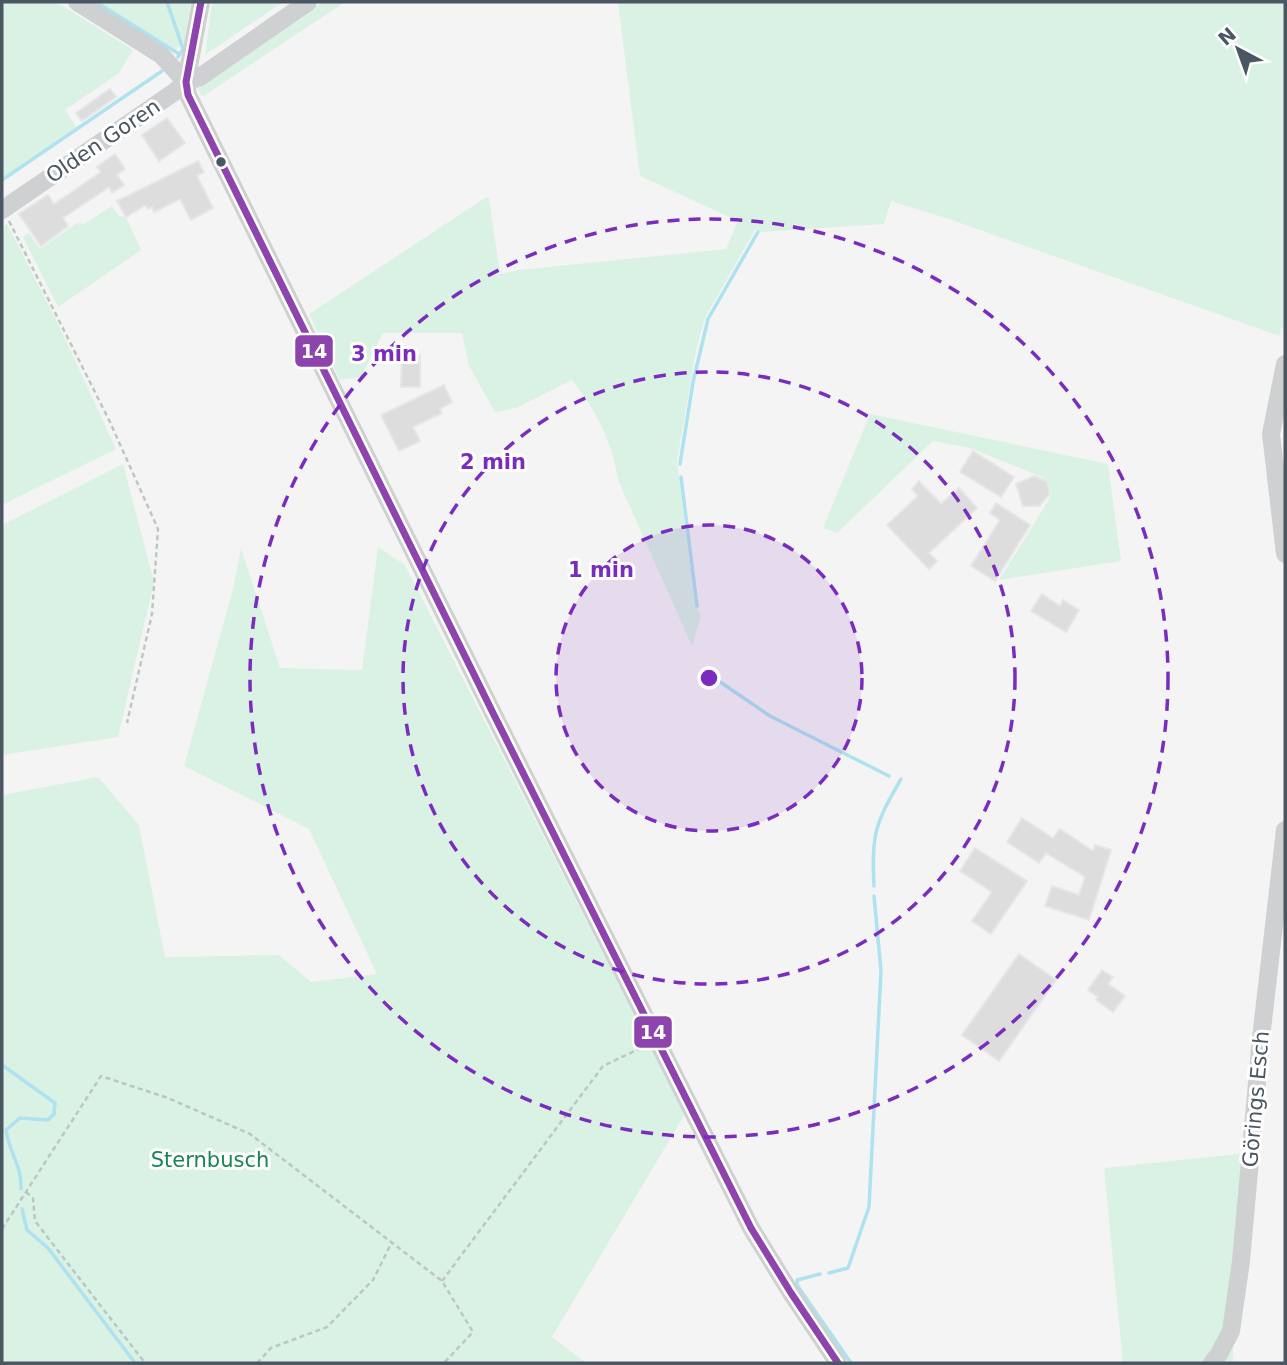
<svg xmlns="http://www.w3.org/2000/svg" width="1287" height="1365" viewBox="0 0 1287 1365" font-family="'DejaVu Sans',sans-serif">
<rect width="100%" height="100%" fill="#f4f4f4"/>
<g fill="#d9f2e3">
<polygon points="2,2 56,2 133,50 119,73 65,110 76,127 2,178"/>
<polygon points="94,2 191,2 184,43 171,53"/>
<polygon points="212,2 283,2 205,55"/>
<polygon points="323,2 345,2 202,97 197,86"/>
<path d="M618,2H1285V326L1281,328L1280,336L949,219L891,201L884,224L762,232L755,230L705,318L696,350L677,461L695,605L701,615L692,646L618,480C612,440 596,411 572,380L516,408L495,412L469,366L462,333H383L361,377L340,380L309,314L485,198H489L500,274L518,270L726,249L738,221L640,176Z"/>
<polygon points="112,206 118,215 126,217 141,250 58,307 23,237 29,233 40,249 77,223 84,224"/>
<polygon points="7,224 59,326 116,449 2,505 2,228"/>
<path d="M870,414L1108,464L1121,561L999,580L1050,498C1051,488 1050,484 1042,477L970,448L933,441L837,533L823,528Z"/>
<polygon points="123,464 154,582 118,737 2,755 2,525"/>
<polygon points="378,547 405,565 685,1114 552,1337 586,1363 2,1363 2,795 98,777 139,825 165,957 279,955 311,982 377,974 309,829 184,766 233,589 241,548 280,668 362,670"/>
<polygon points="1248,1153 1233,1338 1233,1363 1123,1363 1104,1168"/>
</g>
<g fill="none" stroke-linecap="round" stroke-linejoin="round">
<g stroke="#aee2f0" stroke-width="3.5">
<polyline points="96,2 179,54"/>
<polyline points="167,2 183,49 178,57"/>
<polyline points="2,180 162,71"/>
<polyline points="680,464 693,382 708,319 758,232"/>
<polyline points="681,477 697,606"/>
<polyline points="704,671 770,716 889,776"/>
<path d="M874,886C871,835 875,824 901,779"/>
<path d="M2,1065L55,1103L54,1114L48,1120L20,1118L6,1130C9,1153 22,1165 21,1189"/>
<polyline points="22,1209 27,1230 48,1248 135,1363"/>
<polyline points="829,1273 848,1268 869,1207 881,971 874,896"/>
<polyline points="820,1274 797,1280 797,1285 851,1363"/>
</g>
</g>
<g fill="#ddddde" stroke="#e5e6e7" stroke-width="2">
<polygon points="110,89 116,97 82,121 76,113"/>
<polygon points="167,118 185,143 159,161 142,135"/>
<polygon points="115,154 125,169 117,175 124,185 112,193 109,187 63,218 68,226 41,246 19,214 48,195 54,204 101,172 97,167"/>
<polygon points="198,161 204,172 197,176 213,208 191,220 180,199 154,212 152,207 148,209 146,205 126,217 117,201"/>
<polygon points="402,356 420,356 420,387 401,387"/>
<polygon points="444,385 452,402 440,409 442,413 413,427 420,441 399,451 381,415"/>
<polygon points="973,451 1014,477 1001,497 960,472"/>
<polygon points="1034,476 1046,481 1049,488 1049,495 1039,506 1023,506 1016,484"/>
<polygon points="919,481 941,504 959,488 977,508 929,553 937,561 929,569 887,525 918,496 912,489"/>
<polygon points="996,503 1030,525 995,581 971,566 1000,520 990,513"/>
<polygon points="1042,594 1060,606 1063,600 1079,610 1066,632 1031,611"/>
<polygon points="1022,818 1053,838 1060,829 1093,851 1095,845 1111,850 1089,920 1045,906 1052,886 1079,895 1085,877 1046,853 1039,863 1007,842"/>
<polygon points="975,848 1027,881 991,934 972,921 992,892 960,871"/>
<polygon points="1019,954 1056,980 999,1061 962,1035"/>
<polygon points="1102,970 1113,977 1108,984 1125,996 1113,1012 1096,1000 1098,997 1088,990"/>
</g>
<g fill="none" stroke-linecap="round" stroke-linejoin="round">
<g stroke="#bcc7c4" stroke-width="2.5" stroke-dasharray="5 3.5" stroke-linecap="butt">
<polyline points="9,221 110,422 158,529 152,614 127,723"/>
<polyline points="26,1192 33,1198 35,1221 145,1363"/>
<polyline points="2,1229 101,1076 168,1098 250,1134 442,1281 473,1332 444,1363"/>
<polyline points="442,1281 603,1066 645,1046"/>
<polyline points="257,1363 271,1348 327,1327 373,1280 392,1242"/>
</g>
<g stroke="#ced0d2" stroke-width="18">
<polyline points="77,2 161,55 186,82"/>
<polyline points="201,2 186,82 188,95 494,715 751,1228 791,1293 838,1363"/>
<polyline points="2,210 173,93 186,82 200,77 308,2"/>
<polyline points="1285,364 1271,434 1285,554"/>
<polyline points="1212,1363 1219,1354 1231,1331 1241,1261 1261,1038 1285,830"/>
</g>
<defs>
<polyline id="bus-1" points="201,2 186,82 188,95 494,715 751,1228 791,1293 838,1363"/>
</defs>
<use href="#bus-1" stroke="#fff" stroke-width="12"/>
<use href="#bus-1" stroke="#8e44ad" stroke-width="7"/>
</g>
<circle cx="709" cy="678" r="153" fill="#7b2cbf" fill-opacity=".12"/>
<g fill="none" stroke="#7b2cbf" stroke-width="3.5" stroke-dasharray="12 9">
<circle cx="709" cy="678" r="153"/>
<circle cx="709" cy="678" r="306"/>
<circle cx="709" cy="678" r="459"/>
</g>
<circle fill="#4a5661" stroke="#fff" stroke-width="2.5" cx="221" cy="162" r="6"/>
<g text-anchor="middle" stroke-width="6" stroke-linejoin="round" paint-order="stroke">
<g font-size="21" fill="#4a5661" stroke="#fff">
<text transform="translate(103 141) rotate(-34)" y="7">Olden Goren</text>
<text transform="translate(1256 1099) rotate(-85)" y="7">Görings Esch</text>
</g>
<g font-size="21" fill="#17864f" stroke="#fff">
<text x="210" y="1167">Sternbusch</text>
</g>
</g>
<circle cx="709" cy="678" r="10" fill="#7b2cbf" stroke="#fff" stroke-width="3.5"/>
<g font-size="21" text-anchor="middle" font-weight="bold" fill="#7b2cbf" stroke="#fff" stroke-width="6" stroke-linejoin="round" paint-order="stroke">
<text x="384" y="361">3 min</text>
<text x="493" y="469">2 min</text>
<text x="601" y="577">1 min</text>
</g>
<g stroke="#fff" stroke-width="2.5">
<rect x="294" y="334" width="40" height="34" rx="7" fill="#8e44ad"/>
<rect x="633" y="1015" width="40" height="34" rx="7" fill="#8e44ad"/>
</g>
<g font-size="19" text-anchor="middle" font-weight="bold" fill="#fff">
<text x="314" y="358">14</text>
<text x="653" y="1039">14</text>
</g>
<rect width="1287" height="1365" fill="none" stroke="#4a5661" stroke-width="7"/>
<g transform="translate(1238 49) rotate(319)" stroke="#ffffff" stroke-width="5" paint-order="stroke">
<path d="M0-5L12 26L0 18L-12 26Z" fill="#4a5661"/>
<text y="-10" font-size="19" font-weight="bold" text-anchor="middle" fill="#4a5661">N</text>
</g>
</svg>
